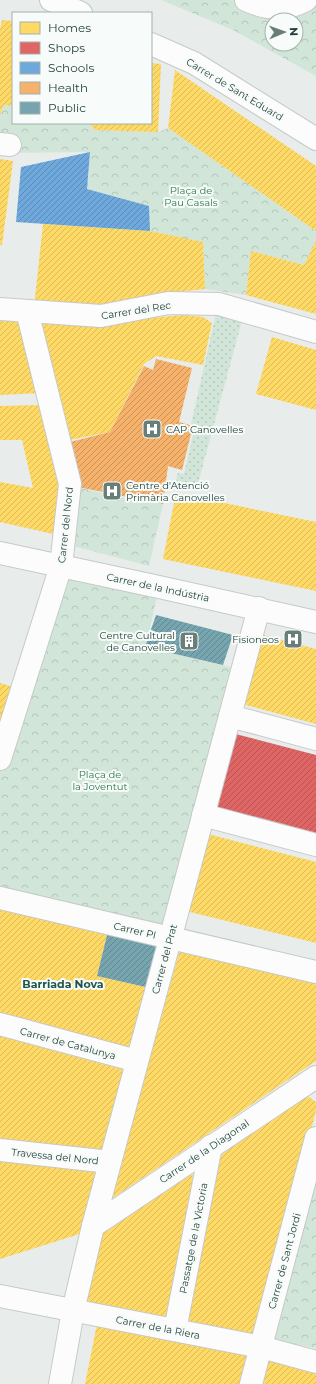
<svg xmlns="http://www.w3.org/2000/svg" width="316" height="1384" viewBox="0 0 316 1384" font-family="Montserrat,sans-serif">
<defs>
<pattern id="park-crowns" width="20" height="18" patternUnits="userSpaceOnUse"><rect width="20" height="18" fill="#d1e6d8"/><path d="M2 6a3 3 0 1 1 6 0M12 15a3 3 0 1 1 6 0" fill="none" stroke="#b3c6ba"/></pattern>
<pattern id="garden-dots" width="8" height="8" patternUnits="userSpaceOnUse"><rect width="8" height="8" fill="#d1e6d8"/><path d="M2 2h.1M6 6h.1" fill="none" stroke="#b3c6ba" stroke-width="1.8" stroke-linecap="round"/></pattern>
<pattern id="homes-hatch" width="6" height="6" patternUnits="userSpaceOnUse"><rect width="6" height="6" fill="#ffd966"/><path d="M-1 1l2-2M0 6l6-6M5 7l2-2" fill="none" stroke="#dabb59"/></pattern>
<pattern id="shops-hatch" width="6" height="6" patternUnits="userSpaceOnUse"><rect width="6" height="6" fill="#e06666"/><path d="M-1 1l2-2M0 6l6-6M5 7l2-2" fill="none" stroke="#b55655"/></pattern>
<pattern id="schools-hatch" width="6" height="6" patternUnits="userSpaceOnUse"><rect width="6" height="6" fill="#6fa8dc"/><path d="M-1 1l2-2M0 6l6-6M5 7l2-2" fill="none" stroke="#5b8ab3"/></pattern>
<pattern id="health-hatch" width="6" height="6" patternUnits="userSpaceOnUse"><rect width="6" height="6" fill="#f6b26b"/><path d="M-1 1l2-2M0 6l6-6M5 7l2-2" fill="none" stroke="#c79259"/></pattern>
<pattern id="public-hatch" width="6" height="6" patternUnits="userSpaceOnUse"><rect width="6" height="6" fill="#76a5af"/><path d="M-1 1l2-2M0 6l6-6M5 7l2-2" fill="none" stroke="#61888f"/></pattern>
</defs>
<rect width="100%" height="100%" fill="#e8edeb"/>
<g fill="url(#park-crowns)" fill-rule="evenodd">
<path d="M161,0H316V76L233,30ZM272,20H296V44H272Z"/>
<polygon points="4,105 13,106 13,123 89,123 95,130 158,132 168,128 316,231 316,241 304,265 251,251 246,295 205,289 203,243 150,231 149,206 87,189 90,152 0,153 0,115"/>
<polygon points="73,486 123,498 163,504 149,566 69,545"/>
<polygon points="61,566 159,587 146,647 235,668 160,932 0,893 0,765"/>
<polygon points="316,1164 316,1348 268,1339"/>
</g>
<polygon fill="url(#garden-dots)" points="217,309 243,317 196,491 174,486 178,473 184,474 195,426 191,424"/>
<g fill="url(#homes-hatch)">
<polygon points="2,20 13,21 13,106 4,105 0,115 0,29"/>
<polygon points="151,63 161,64 158,132 95,130 89,123 151,123"/>
<polygon points="175,70 316,166 316,231 168,128"/>
<polygon points="0,159 13,161 2,245 0,245"/>
<polygon points="43,224 150,231 203,242 205,289 157,294 111,309 34,307"/>
<polygon points="316,241 316,314 246,295 251,251 304,265"/>
<polygon points="183,315 203,317 212,323 203,365 156,356 144,364 110,432 64,441 36,321 85,324"/>
<polygon points="0,318 23,319 41,393 0,395"/>
<polygon points="272,337 316,350 316,410 256,394"/>
<polygon points="39,405 62,486 53,534 0,522 0,482 33,488 22,440 0,440 0,406"/>
<polygon points="176,493 316,522 316,591 163,559"/>
<polygon points="256,633 316,649 316,724 238,703"/>
<polygon points="0,683 17,688 0,740"/>
<polygon points="204,833 316,862 316,943 182,910"/>
<polygon points="0,907 108,931 97,976 150,988 132,1050 0,1014"/>
<polygon points="181,946 316,978 316,1061 110,1200"/>
<polygon points="0,1036 128,1071 103,1152 0,1140"/>
<polygon points="305,1094 316,1102 316,1111 255,1340 182,1323 213,1161"/>
<polygon points="0,1159 102,1170 86,1232 0,1259"/>
<polygon points="188,1174 197,1177 172,1323 80,1304 96,1234"/>
<polygon points="97,1324 254,1355 246,1384 85,1384"/>
<polygon points="270,1356 316,1367 316,1384 262,1384"/>
</g>
<polygon fill="url(#shops-hatch)" points="228,732 316,755 316,834 210,807"/>
<polygon fill="url(#schools-hatch)" points="90,152 87,189 149,206 150,231 16,222 21,167"/>
<polygon fill="url(#health-hatch)" points="156,359 192,368 179,422 193,426 182,470 168,466 163,504 73,486 66,443 110,432 144,366 153,370"/>
<g fill="url(#public-hatch)">
<polygon points="156,615 233,635 223,665 145,647"/>
<polygon points="108,931 160,944 150,988 97,976"/>
</g>
<g fill="none" stroke-linecap="round" stroke-linejoin="round">
<defs>
<g id="minor">
<polyline points="51,0 81,13"/>
<path d="M246,0C267,10 286,11 306,0"/>
<polyline points="151,44 194,63 316,139"/>
<polyline points="0,144 10,145"/>
<polyline points="0,309 101,316 168,303 219,304 316,332"/>
<polyline points="0,553 159,587 316,622"/>
<polyline points="230,716 316,739"/>
<polyline points="0,759 61,566 70,484 27,311"/>
<polyline points="203,815 316,845"/>
<polyline points="0,898 316,972"/>
<polyline points="0,1024 137,1061"/>
<polyline points="0,1150 110,1162"/>
<polyline points="93,1226 316,1077"/>
<polyline points="0,1296 261,1347 316,1362"/>
<polyline points="175,1330 211,1146"/>
<polyline points="60,1384 73,1311 93,1226 259,608"/>
<polyline points="251,1384 316,1138"/>
</g>
</defs>
<use href="#minor" stroke="#c5cac8" stroke-width="24"/>
<use href="#minor" stroke="#fcfcfc" stroke-width="22"/>
</g>
<defs>
<symbol id="hospital-square" viewBox="-11 -11 22 22"><rect x="-9" y="-9" width="18" height="18" rx="4" fill="#697e78" stroke="#f7fbf9"/><path d="M-5-5h3v3.5h4V-5h3V5h-3V1.5h-4V5h-3Z" fill="#fff"/></symbol>
<symbol id="building-square" viewBox="-11 -11 22 22"><rect x="-9" y="-9" width="18" height="18" rx="4" fill="#697e78" stroke="#f7fbf9"/><path d="M-4-6H4V6H1V3H-1V6H-4ZM-2.5-4.3h1.7v1.8h-1.7ZM.8-4.3h1.7v1.8H.8ZM-2.5-1h1.7V.8h-1.7ZM.8-1h1.7V.8H.8Z" fill="#fff"/></symbol>
</defs>
<g fill-rule="evenodd">
<use href="#hospital-square" x="141" y="418" width="22" height="22"/>
<use href="#hospital-square" x="101" y="480" width="22" height="22"/>
<use href="#hospital-square" x="282" y="628" width="22" height="22"/>
<use href="#building-square" x="178" y="630" width="22" height="22"/>
</g>
<g text-anchor="middle" stroke-width="4" stroke-linejoin="round" paint-order="stroke">
<g font-size="10" fill="#24423a" stroke="#f7fbf9">
<text transform="translate(235 89) rotate(31)" y="4">Carrer de Sant Eduard</text>
<text transform="translate(136 310) rotate(-9)" y="4">Carrer del Rec</text>
<text transform="translate(65 525) rotate(-84)" y="4">Carrer del Nord</text>
<text transform="translate(158 587) rotate(12)" y="4">Carrer de la Indústria</text>
<text transform="translate(135 930) rotate(13)" y="4">Carrer PI</text>
<text transform="translate(164 959) rotate(-75)" y="4">Carrer del Prat</text>
<text transform="translate(68 1043) rotate(15)" y="4">Carrer de Catalunya</text>
<text transform="translate(204 1151) rotate(-34)" y="4">Carrer de la Diagonal</text>
<text transform="translate(55 1156) rotate(6)" y="4">Travessa del Nord</text>
<text transform="translate(193 1238) rotate(-79)" y="4">Passatge de la Victoria</text>
<text transform="translate(284 1261) rotate(-75)" y="4">Carrer de Sant Jordi</text>
<text transform="translate(158 1327) rotate(11)" y="4">Carrer de la Riera</text>
</g>
<g font-size="10" fill="#2d7a4b" stroke="#f7fbf9">
<text x="191" y="194">Plaça de<tspan x="191" dy="12">Pau Casals</tspan></text>
<text x="100" y="778">Plaça de<tspan x="100" dy="12">la Joventut</tspan></text>
</g>
<g font-size="10" fill="#24423a" stroke="#f7fbf9" text-anchor="start">
<text x="166" y="433">CAP Canovelles</text>
<text x="126" y="489">Centre d'Atenció<tspan x="126" dy="12">Primària Canovelles</tspan></text>
<text x="175" y="639" text-anchor="end">Centre Cultural<tspan x="175" dy="12">de Canovelles</tspan></text>
<text x="279" y="643" text-anchor="end">Fisioneos</text>
</g>
<g font-size="11" font-weight="bold" fill="#1f5548" stroke="#f7fbf9">
<text x="63" y="988">Barriada Nova</text>
</g>
</g>
<rect x="12" y="12" width="140" height="112" fill="#f7fbf9" stroke="#a3b1ad"/>
<rect x="20" y="22" width="20" height="12" fill="#ffd966" stroke="#a3b1ad"/>
<text x="48" y="32" font-size="12" fill="#24423a">Homes</text>
<rect x="20" y="42" width="20" height="12" fill="#e06666" stroke="#a3b1ad"/>
<text x="48" y="52" font-size="12" fill="#24423a">Shops</text>
<rect x="20" y="62" width="20" height="12" fill="#6fa8dc" stroke="#a3b1ad"/>
<text x="48" y="72" font-size="12" fill="#24423a">Schools</text>
<rect x="20" y="82" width="20" height="12" fill="#f6b26b" stroke="#a3b1ad"/>
<text x="48" y="92" font-size="12" fill="#24423a">Health</text>
<rect x="20" y="102" width="20" height="12" fill="#76a5af" stroke="#a3b1ad"/>
<text x="48" y="112" font-size="12" fill="#24423a">Public</text>
<g transform="translate(284 32) rotate(88)"><circle r="19" fill="#f7fbf9" stroke="#a3b1ad"/>
<path d="M0-3L7 15L0 10L-7 15Z" fill="#697e78"/>
<text y="-6" font-size="11" font-weight="bold" text-anchor="middle" fill="#24423a">N</text>
</g>
</svg>
